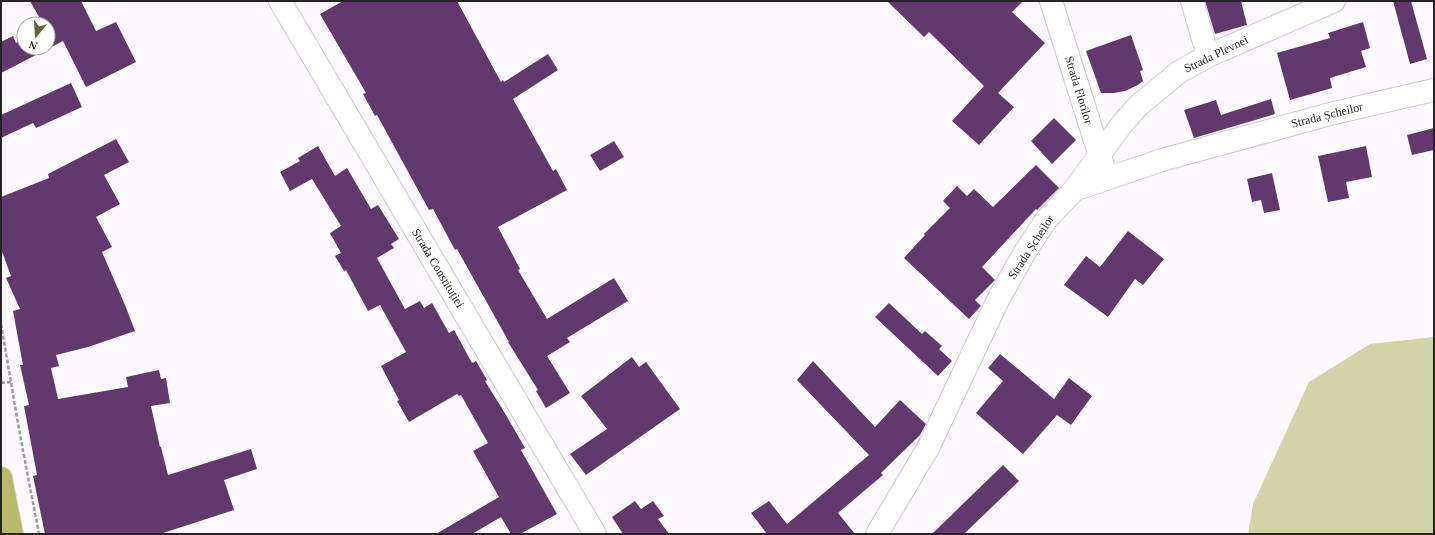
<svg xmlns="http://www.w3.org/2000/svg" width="1435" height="535" viewBox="0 0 1435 535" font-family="Georgia,serif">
<rect width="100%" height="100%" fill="#fef9ff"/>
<polygon fill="#d3d3a8" points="1434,337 1434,534 1248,534 1253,504 1309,382 1370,344"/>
<g fill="#62396c">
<polygon points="30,1 81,1 96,31 116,22 136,62 86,87 63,41 1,73 1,42 13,36 16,43 24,39 24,48 48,48 48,24 43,24"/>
<polygon points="343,1 457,1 501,82 503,80 504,82 548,54 558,70 513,99 553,171 556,169 567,190 498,227 520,269 518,270 547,319 614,278 628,301 567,338 570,342 547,356 570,393 546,408 536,391 538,390 508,342 509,342 457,249 455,250 433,209 429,210 377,115 375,116 363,94 366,93 320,14"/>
<polygon points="887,1 1023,1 1012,12 1045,43 998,93 1014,107 979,145 952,121 984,86 929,32 924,37"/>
<polygon points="1205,1 1241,1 1247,25 1215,34"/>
<polygon points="1393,1 1411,1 1427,59 1410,64"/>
<polygon points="1363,22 1370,48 1361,51 1366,67 1330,78 1332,88 1290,100 1277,53 1330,38 1328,33"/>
<polygon points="1131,35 1143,70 1140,71 1143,81 1138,85 1125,91 1114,93 1101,93 1086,51"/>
<polygon points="71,83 82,107 36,128 33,123 1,138 1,115"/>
<polygon points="1271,99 1275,114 1194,138 1184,110 1216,100 1221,115"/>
<polygon points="1054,118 1076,140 1052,164 1031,141"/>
<polygon points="1434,128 1434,150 1412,155 1407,135"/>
<polygon points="116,139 129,162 104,175 120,204 96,217 112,247 102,252 125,305 135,331 88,347 56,355 59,366 51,368 58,399 128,387 126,377 159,370 161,379 166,378 170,403 151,406 160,447 161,447 168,475 251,449 257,469 224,480 234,510 160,534 45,534 33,476 37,475 24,406 29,405 20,365 23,365 13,311 20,309 6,278 11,276 1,249 1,197 49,178 48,174"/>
<polygon points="614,141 624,157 600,171 590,155"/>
<polygon points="318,146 335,176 347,168 371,209 378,205 399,239 391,244 394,248 377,258 405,309 420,301 424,308 432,303 449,333 454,330 472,363 476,361 487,380 485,381 506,415 525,448 521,450 557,514 520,534 511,534 501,517 472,534 436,534 499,497 473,451 488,443 461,395 459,396 457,394 409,422 397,401 399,400 381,366 406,352 380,305 368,311 346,270 344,271 335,256 341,253 330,233 341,226 312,179 290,191 280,172 300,161 298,158"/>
<polygon points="1366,146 1372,177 1346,182 1349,198 1328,202 1318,156"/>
<polygon points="1036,165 1059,188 1037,210 1036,209 982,267 995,280 975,300 981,306 969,319 904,258 925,235 924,234 950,208 943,201 957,186 967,196 974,189 993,207"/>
<polygon points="1272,173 1280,210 1264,213 1261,200 1252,202 1247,179"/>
<polygon points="1128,231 1164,259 1143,285 1135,279 1108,317 1064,285 1086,256 1100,267"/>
<polygon points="889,303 922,334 925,331 942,346 939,349 952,361 938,376 875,317"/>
<polygon points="1000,354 1054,399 1069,378 1092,396 1071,425 1057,415 1023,454 976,413 1003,381 988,368"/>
<polygon points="632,357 639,367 646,362 680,409 586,475 570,454 607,429 581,396"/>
<polygon points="813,361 875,427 900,400 926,424 920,435 881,473 883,475 838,513 855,534 767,534 751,513 769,501 787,524 869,455 797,380"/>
<polygon points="1003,465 1019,481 964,534 932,534"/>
<polygon points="635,501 641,509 653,501 664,516 658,519 669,534 623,534 612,517"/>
</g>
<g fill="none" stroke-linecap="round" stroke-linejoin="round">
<defs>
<g id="minor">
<polyline points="280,1 595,534"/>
<polyline points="1051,1 1103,166"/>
<polyline points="1192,1 1208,56"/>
<polyline points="1074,190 1122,124 1138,106 1179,72 1208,56 1334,1"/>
<polyline points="877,534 928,448 999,298 1025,252 1046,220 1074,190 1162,160 1334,113 1434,90"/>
</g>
<polyline id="trunk" points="1,478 12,534"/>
</defs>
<use href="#minor" stroke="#cfcad0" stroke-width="24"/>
<use href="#trunk" stroke="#d8d7d8" stroke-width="24"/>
<g stroke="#9f9ba0" stroke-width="2.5" stroke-dasharray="4 2" stroke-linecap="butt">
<polyline points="1,324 20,435 39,534"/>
<polyline points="1,383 11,382"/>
</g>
<use href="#minor" stroke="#fff" stroke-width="22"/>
<use href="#trunk" stroke="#bab86a" stroke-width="22"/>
</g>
<g text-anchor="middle" stroke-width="4" stroke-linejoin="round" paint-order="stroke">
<g font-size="12" fill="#252325" stroke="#fff">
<text transform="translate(1216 54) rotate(-26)" y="4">Strada Plevnei</text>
<text transform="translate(1079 90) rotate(73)" y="4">Strada Florilor</text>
<text transform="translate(1327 115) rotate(-14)" y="4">Strada Șcheilor</text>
<text transform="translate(1031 247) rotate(-57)" y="4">Strada Șcheilor</text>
<text transform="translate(438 268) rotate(59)" y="4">Strada Constituției</text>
</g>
</g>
<rect width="1435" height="535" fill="none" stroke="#252325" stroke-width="4"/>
<g transform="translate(36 36) rotate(198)"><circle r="19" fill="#ffffff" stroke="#a8a7a8"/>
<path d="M0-3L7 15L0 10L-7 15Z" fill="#656431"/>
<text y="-6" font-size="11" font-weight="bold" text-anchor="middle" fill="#252325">N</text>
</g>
</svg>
